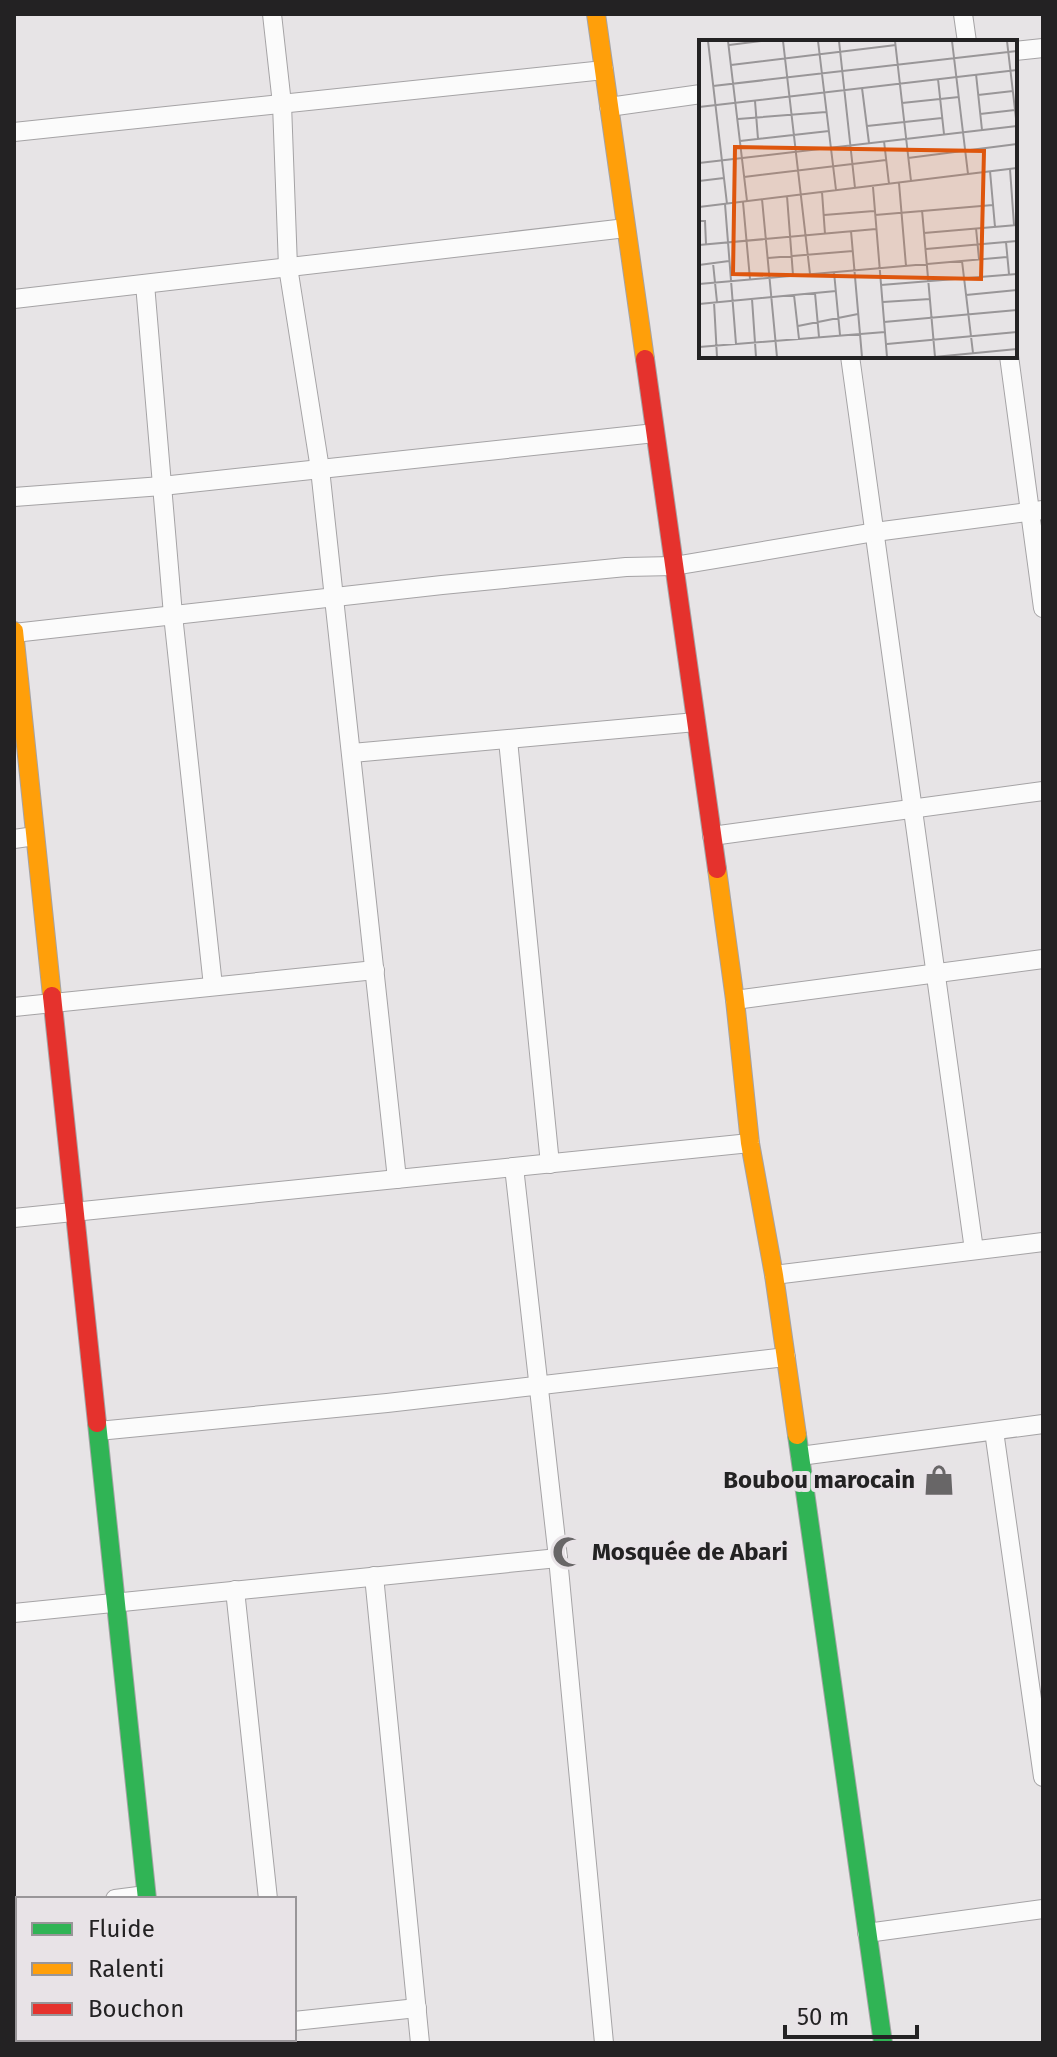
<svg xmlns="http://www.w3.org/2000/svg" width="1057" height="2057" viewBox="0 0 1057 2057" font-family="'Fira Sans',sans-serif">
<rect width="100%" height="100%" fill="#e7e4e6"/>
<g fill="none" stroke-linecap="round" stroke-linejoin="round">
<defs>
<g id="street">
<polyline points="272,14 282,104 288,267 320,469 397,1179"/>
<polyline points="963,14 967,42"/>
<polyline points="1015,51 1043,48"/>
<polyline points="609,107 701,94"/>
<polyline points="14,132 604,70"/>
<polyline points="145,284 173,615 213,986"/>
<polyline points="14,299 626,228"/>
<polyline points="850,356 974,1250"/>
<polyline points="1009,356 1043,608"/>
<polyline points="14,497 162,486 655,433"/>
<polyline points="14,633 442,585 626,567 674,566 875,532 1043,510"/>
<polyline points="508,740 550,1164"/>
<polyline points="352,753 696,722"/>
<polyline points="712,836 1043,791"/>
<polyline points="14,839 35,836"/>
<polyline points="735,1000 1043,959"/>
<polyline points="14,1007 375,970"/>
<polyline points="514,1167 558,1558 604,2043"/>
<polyline points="14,1218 750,1143"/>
<polyline points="774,1275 1043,1242"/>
<polyline points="98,1431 387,1403 786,1357"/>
<polyline points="994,1431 1043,1777"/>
<polyline points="800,1456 1043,1424"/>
<polyline points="374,1576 420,2043"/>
<polyline points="235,1590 268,1899"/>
<polyline points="14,1613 558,1558"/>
<polyline points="115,1899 146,1895"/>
<polyline points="14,1913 18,1912"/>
<polyline points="867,1933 1043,1909"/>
<polyline points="294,2021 417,2008"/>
<polyline points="14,2023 16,2043"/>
<polyline points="161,2039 162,2043"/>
<polyline points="283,2039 283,2043"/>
</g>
<g id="fast">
<polyline points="97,1423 147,1899"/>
<polyline points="797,1435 883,2043"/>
</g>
<g id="slow">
<polyline points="596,14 645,359"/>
<polyline points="14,631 52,996"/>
<polyline points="717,869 735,1000 750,1143 774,1275 797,1435"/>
</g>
<g id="jam">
<polyline points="645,359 717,869"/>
<polyline points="52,996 97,1423"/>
</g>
</defs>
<use href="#street" stroke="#a5a3a5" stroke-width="20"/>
<use href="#fast" stroke="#a5a3a5" stroke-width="20"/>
<use href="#slow" stroke="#a5a3a5" stroke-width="20"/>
<use href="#jam" stroke="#a5a3a5" stroke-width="20"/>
<use href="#street" stroke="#fbfbfb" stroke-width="18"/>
<use href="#fast" stroke="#30b455" stroke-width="18"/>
<use href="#slow" stroke="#ff9f0a" stroke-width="18"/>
<use href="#jam" stroke="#e5322d" stroke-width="18"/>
</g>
<defs>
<symbol id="shop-bare" viewBox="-9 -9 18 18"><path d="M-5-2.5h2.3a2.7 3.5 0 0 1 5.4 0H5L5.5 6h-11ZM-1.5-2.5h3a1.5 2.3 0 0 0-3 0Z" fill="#686667" stroke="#e8e3e7" stroke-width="2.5" paint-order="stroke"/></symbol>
<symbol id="mosque-bare" viewBox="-9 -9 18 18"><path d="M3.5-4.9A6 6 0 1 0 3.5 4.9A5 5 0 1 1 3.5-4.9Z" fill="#686667" stroke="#e8e3e7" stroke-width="2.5" paint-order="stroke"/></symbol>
</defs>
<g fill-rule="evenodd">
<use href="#shop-bare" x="917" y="1458" width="44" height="44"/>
<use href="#mosque-bare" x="546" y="1530" width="44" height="44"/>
</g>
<g text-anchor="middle" stroke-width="8" stroke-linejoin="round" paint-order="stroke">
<g font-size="24" font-weight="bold" fill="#232223" stroke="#e8e3e7" text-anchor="end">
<text x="915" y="1488">Boubou marocain</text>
<text x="592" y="1560" text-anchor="start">Mosquée de Abari</text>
</g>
</g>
<g transform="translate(699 40)">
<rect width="318" height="318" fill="#e7e4e6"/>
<path fill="none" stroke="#999698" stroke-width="2" d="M9,1L28,164M29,1L48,161M84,1L111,234M119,1L137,150M140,1L156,148M196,1L212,141M253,1L269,134M308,1L318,87M30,5L62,1M32,25L197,5M277,34L283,90M239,39L245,94M14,46L318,11M163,48L170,103M279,55L314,51M56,61L59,99M203,63L260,57M0,67L318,30M281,74L316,70M39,79L127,72M168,86L243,78M41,101L130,91M185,101L190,144M209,118L318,104M0,123L318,86M311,129L315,185M291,131L296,187M45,137L187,120M0,141L25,138M200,143L207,226M174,147L188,317M123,152L126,194M88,156L94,235M63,159L78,317M44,162L51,239M26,164L37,304M0,167L318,128M223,170L236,317M125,175L175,171M176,175L294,165M0,181H6L7,204M277,188L280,219M152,191L163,317M225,193L318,185M307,202L310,234M0,205L177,189M227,209L318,201M69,218L154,211M263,221L274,313M14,223L18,262M0,225L30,221M135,232L141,295M0,244L308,217M182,245L318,234M116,253L120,297M95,255L100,299M267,255L318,250M53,259L57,317M15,262L18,317M184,262L231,259M0,264L137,251M185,282L318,270M99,286L159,274M188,304L318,292M0,307L186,292M235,317L318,309"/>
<path fill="#de560d" fill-opacity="0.15" stroke="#de560d" stroke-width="4" d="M36,107L285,111L282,239L34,234Z"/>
<rect width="318" height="318" fill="none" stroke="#232223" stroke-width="4"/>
</g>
<rect width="1057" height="2057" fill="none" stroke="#232223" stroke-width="32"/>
<rect x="16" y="1897" width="280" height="144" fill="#e8e3e7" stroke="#999699" stroke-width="2"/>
<rect x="32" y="1923" width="40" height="12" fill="#30b455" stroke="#999699" stroke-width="2"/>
<text x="88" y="1937" font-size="24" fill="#232223">Fluide</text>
<rect x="32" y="1963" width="40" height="12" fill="#ff9f0a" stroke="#999699" stroke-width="2"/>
<text x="88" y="1977" font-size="24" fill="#232223">Ralenti</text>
<rect x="32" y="2003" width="40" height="12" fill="#e5322d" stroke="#999699" stroke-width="2"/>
<text x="88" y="2017" font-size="24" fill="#232223">Bouchon</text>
<path d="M785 2025v12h132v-12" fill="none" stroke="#232223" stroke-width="4"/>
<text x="797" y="2025" font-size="24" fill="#232223" stroke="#e8e3e7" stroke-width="6" paint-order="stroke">50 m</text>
</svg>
